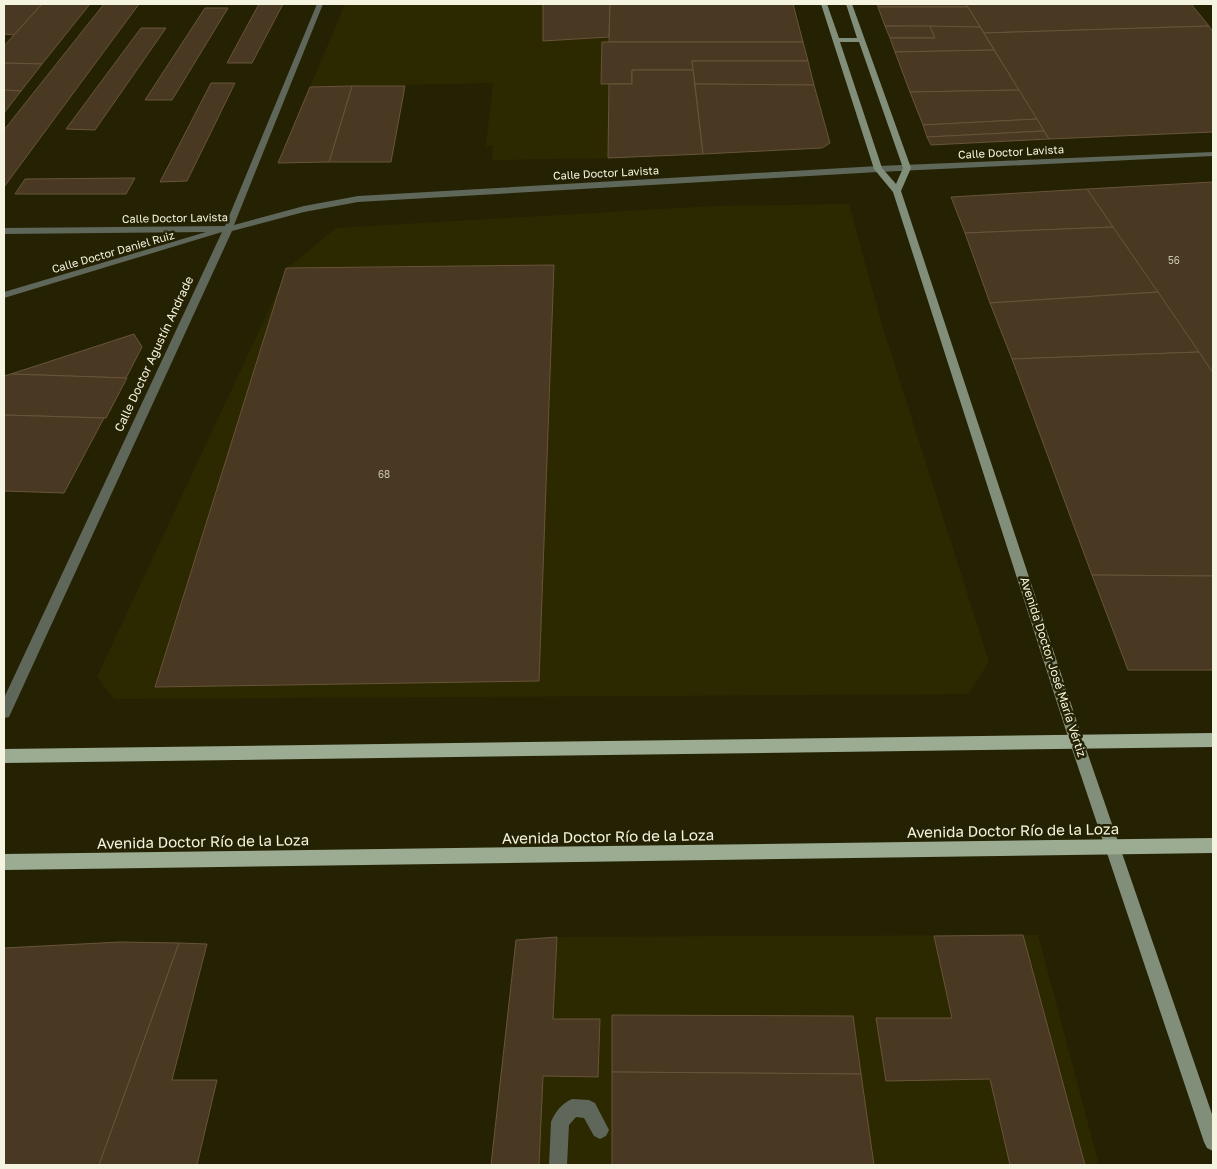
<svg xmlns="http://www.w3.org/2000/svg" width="1217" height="1169" viewBox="0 0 1217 1169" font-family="'Golos Text',sans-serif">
<rect width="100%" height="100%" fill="#252203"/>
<g fill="#2c2900">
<polygon points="345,4 543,4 544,41 609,37 609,42 602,42 601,84 609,84 608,158 492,160 493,146 486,146 493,83 310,87"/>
<polygon points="849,204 882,325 989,662 968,694 114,699 97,677 289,267 336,228 713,206"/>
<polygon points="1023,935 1038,935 1099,1165 491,1165 516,940 557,937"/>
</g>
<g fill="#493822" stroke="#685439">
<polygon points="4,4 42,4 14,35 4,34"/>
<polygon points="42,4 90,4 42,64 4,63 4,46"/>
<polygon points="104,4 139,4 4,187 4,130"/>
<polygon points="259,4 283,4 252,63 227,63"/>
<polygon points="543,4 610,4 609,37 543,41"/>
<polygon points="610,4 793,4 803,42 609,42"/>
<polygon points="877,4 966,4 968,7 878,7"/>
<polygon points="966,4 1191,4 1209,26 984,33"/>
<polygon points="878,7 968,7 980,27 885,26"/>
<polygon points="205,8 228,8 172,100 145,100"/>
<polygon points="885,26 930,26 935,38 890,38"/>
<polygon points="930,26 980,27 994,50 895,52 890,38 935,38"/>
<polygon points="1209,26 1213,32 1213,132 1049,139 984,33"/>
<polygon points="141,28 166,28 95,130 66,129"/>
<polygon points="602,42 803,42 808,61 692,61 693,70 632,70 632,84 601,84"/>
<polygon points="994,50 1019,90 910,92 895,52"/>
<polygon points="692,61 808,61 814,85 695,84"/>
<polygon points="4,63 42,64 21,91 4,90"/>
<polygon points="632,70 693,70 703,154 608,158 609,84 632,84"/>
<polygon points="211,83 235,83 187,181 160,182"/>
<polygon points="695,84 814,85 830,143 822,148 703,154"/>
<polygon points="352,86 405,86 391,162 329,162"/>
<polygon points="352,86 329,162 278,163 310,87"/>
<polygon points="4,90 21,91 4,113"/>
<polygon points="1019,90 1037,119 923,125 910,92"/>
<polygon points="1037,119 1044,131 927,137 923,125"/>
<polygon points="1044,131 1049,139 931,145 927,137"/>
<polygon points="135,178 126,194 15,194 25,179"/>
<polygon points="1213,182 1213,373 1087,189"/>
<polygon points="1087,189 1113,227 965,233 951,197"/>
<polygon points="1113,227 1158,292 990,303 965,233"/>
<polygon points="554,265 539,681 155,687 286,268"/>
<polygon points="1158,292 1199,352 1012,359 990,303"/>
<polygon points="134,334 142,347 126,378 11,374"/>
<polygon points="1199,352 1213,373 1213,576 1092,575 1012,359"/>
<polygon points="11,374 126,378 127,378 106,418 4,415 4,376"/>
<polygon points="4,415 104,418 64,493 4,491"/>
<polygon points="1092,575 1213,576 1213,670 1128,670"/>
<polygon points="1023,935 1085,1165 1010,1165 990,1079 886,1081 876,1018 952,1018 934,936"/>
<polygon points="557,937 553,1019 600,1019 598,1077 543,1076 539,1165 491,1165 516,940"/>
<polygon points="120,942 179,943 99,1165 4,1165 4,948"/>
<polygon points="179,943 207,944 172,1080 217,1080 197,1165 99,1165"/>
<polygon points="612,1015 853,1016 861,1074 612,1072"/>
<polygon points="612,1072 861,1074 874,1165 612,1165"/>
</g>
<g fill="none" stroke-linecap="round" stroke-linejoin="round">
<path fill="#5e675a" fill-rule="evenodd" d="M572,1099L589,1100L595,1103L609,1130L606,1136L600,1139L594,1136L584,1118L576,1117L569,1125L567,1165H549L551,1122C555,1112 562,1103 572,1099Z"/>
<polygon fill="#5e675a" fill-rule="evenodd" points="317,4 323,4 234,225 304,206 358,196 878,166 1213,152 1213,156 878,172 358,202 304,212 232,231 9,717 4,718 4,698 222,232 4,298 4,292 206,232 4,234 4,228 225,226"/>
<path fill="#808e7a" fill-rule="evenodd" d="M821,4H827L839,38H857L846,4H852L911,168L901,191L1083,740L1213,1117V1151L1207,1148L1204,1142L1069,740L893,192L874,169ZM840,42H859L903,168L896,184L882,168Z"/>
<g fill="#9bac93" fill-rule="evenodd">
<polygon points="1213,733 1213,747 4,763 4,749"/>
<polygon points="1213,838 1213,853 4,870 4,854"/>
</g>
</g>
<g text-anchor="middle" stroke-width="5" stroke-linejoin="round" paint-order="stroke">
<g font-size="10" fill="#cac5b1">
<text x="1174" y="264">56</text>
<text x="384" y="478">68</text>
</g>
<g font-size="11" fill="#f5f4e1" stroke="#252203">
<text transform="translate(1011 152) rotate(-3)" y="4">Calle Doctor Lavista</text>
<text transform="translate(606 173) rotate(-3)" y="4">Calle Doctor Lavista</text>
<text transform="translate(175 218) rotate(-1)" y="4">Calle Doctor Lavista</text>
<text transform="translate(113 252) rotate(-16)" y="4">Calle Doctor Daniel Ruiz</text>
</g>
<g font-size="12" fill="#f5f4e1" stroke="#252203">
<text transform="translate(154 354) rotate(-65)" y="4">Calle Doctor Agustín Andrade</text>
<text transform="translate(1053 667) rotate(72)" y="4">Avenida Doctor José María Vértiz</text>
</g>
<g font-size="15" fill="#f5f4e1" stroke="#252203">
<text transform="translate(1013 831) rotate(-1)" y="5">Avenida Doctor Río de la Loza</text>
<text transform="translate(608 837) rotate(-1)" y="5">Avenida Doctor Río de la Loza</text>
<text transform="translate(203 842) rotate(-1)" y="5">Avenida Doctor Río de la Loza</text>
</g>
</g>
<rect width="1217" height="1169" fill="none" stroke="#f5f4e1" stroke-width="10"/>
</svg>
